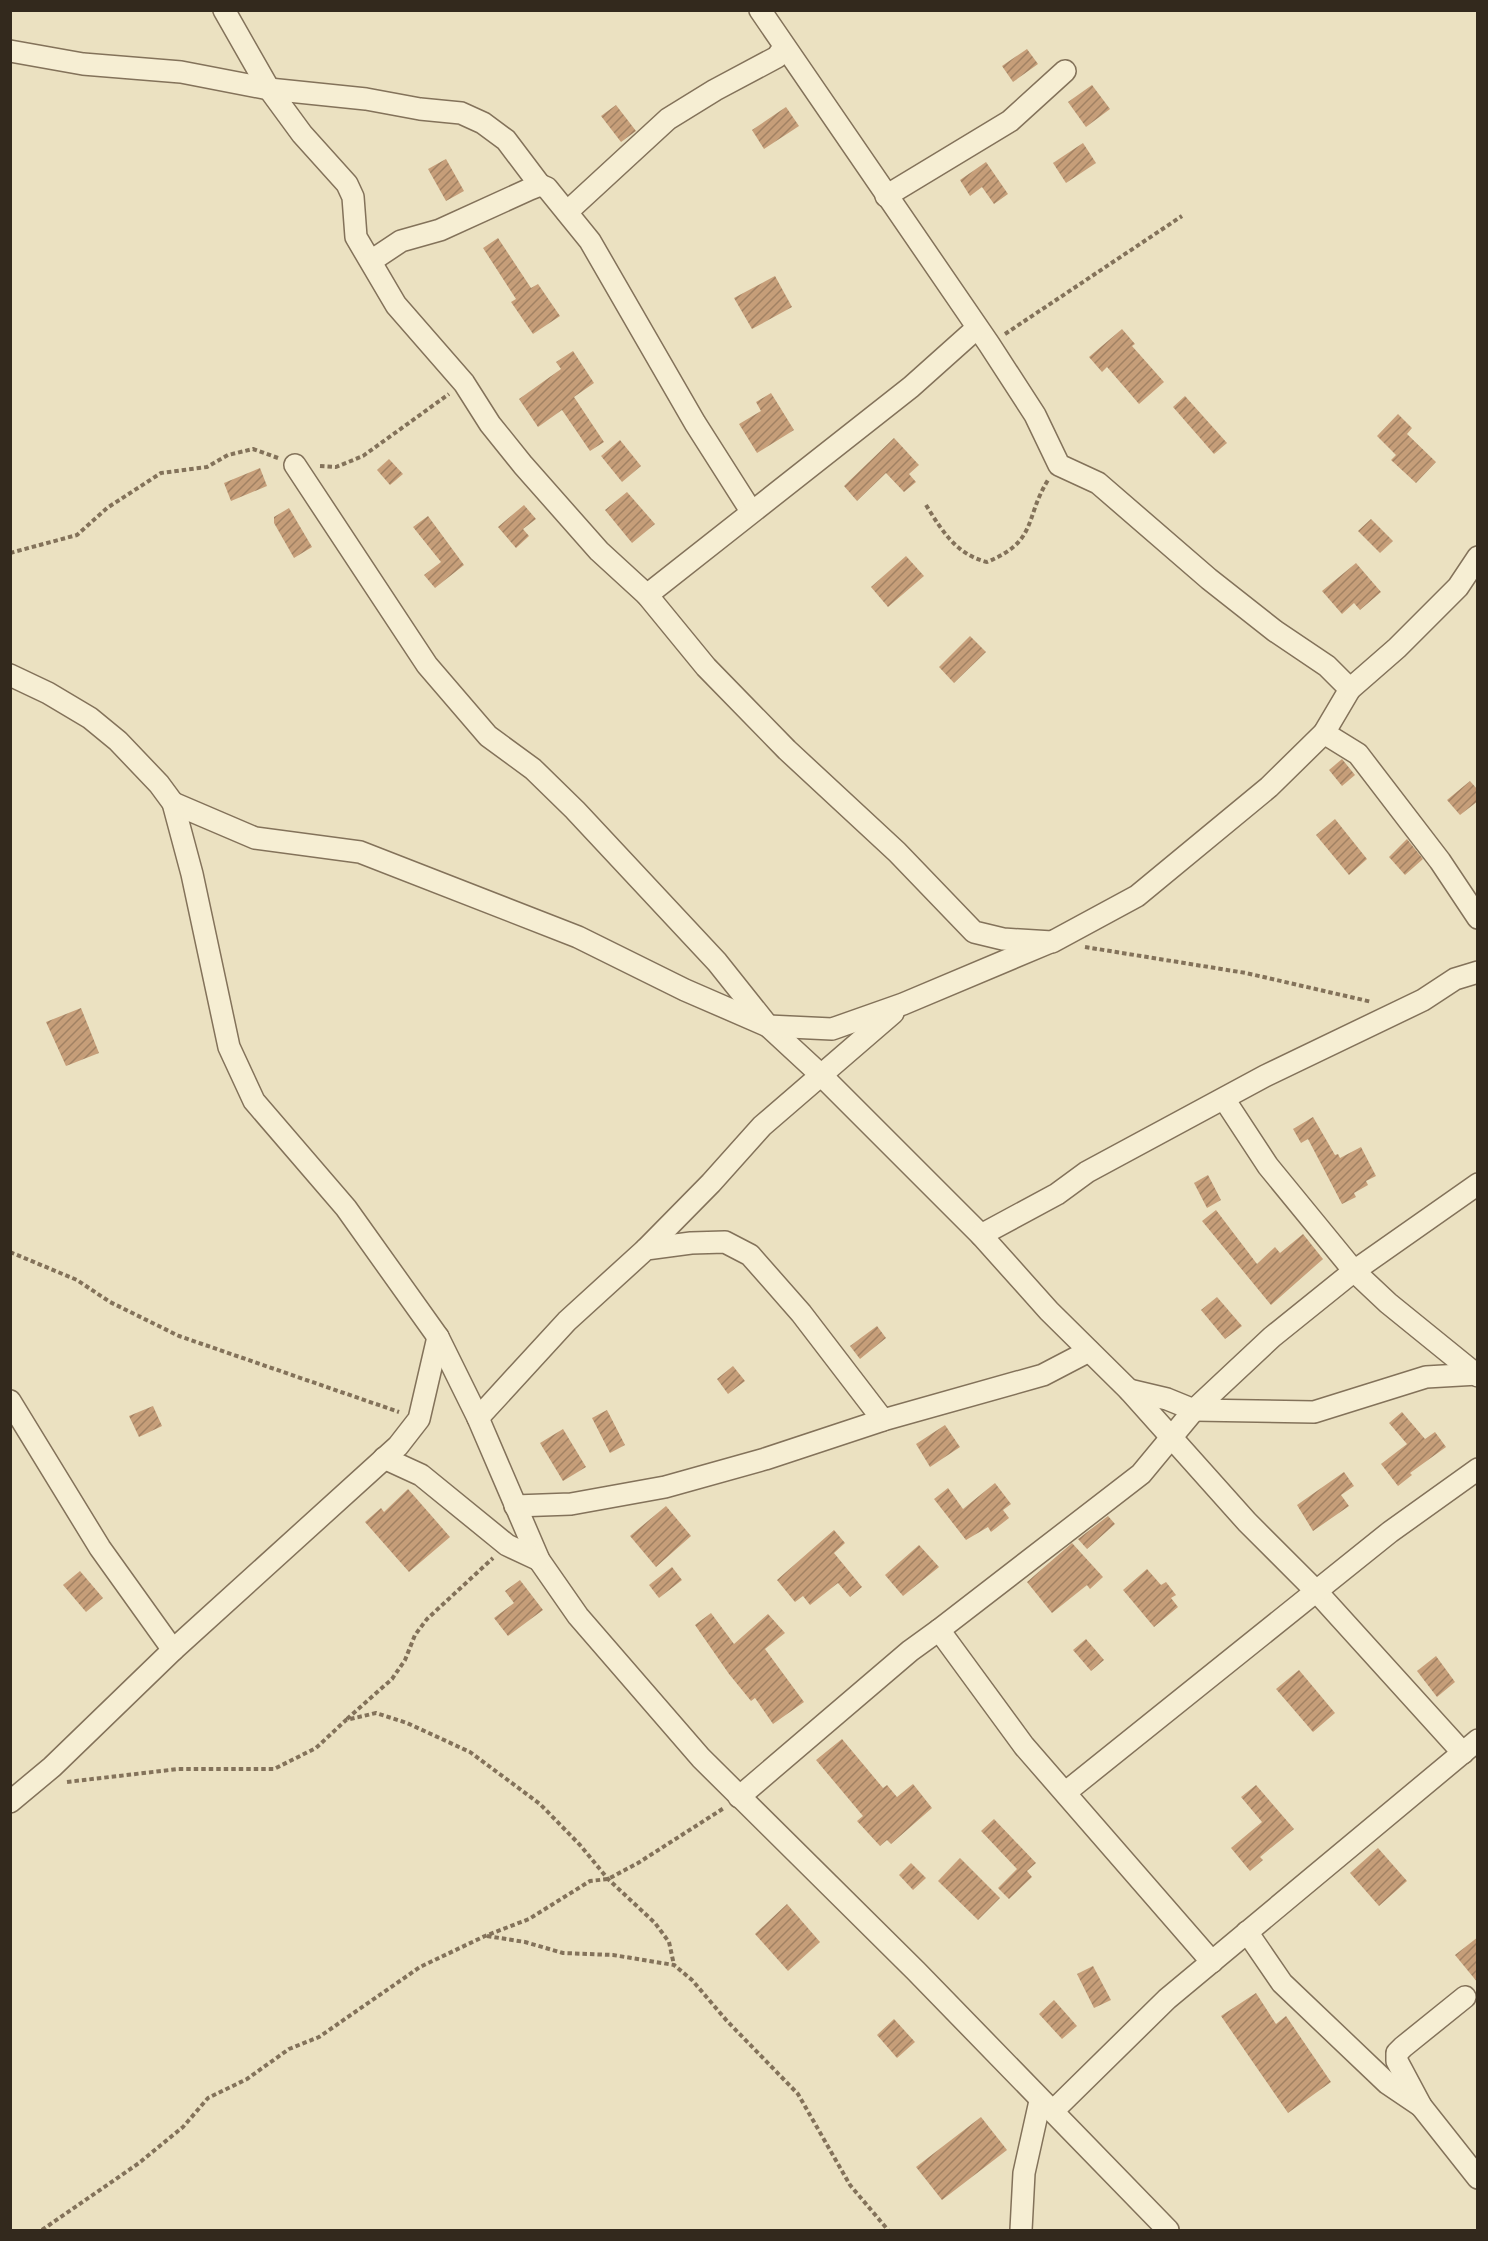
<svg xmlns="http://www.w3.org/2000/svg" width="1488" height="2241" viewBox="0 0 1488 2241" font-family="'Libre Baskerville',serif">
<defs>
<pattern id="building-hatch" width="6" height="6" patternUnits="userSpaceOnUse" patternTransform="scale(1.5)"><rect width="6" height="6" fill="#c69e79"/><path d="M-1 1l2-2M0 6l6-6M5 7l2-2" fill="none" stroke="#a18163"/></pattern>
</defs>
<rect width="100%" height="100%" fill="#ebe1c1"/>
<g fill="url(#building-hatch)">
<polygon points="1027,49 1038,64 1013,82 1002,66"/>
<polygon points="1092,85 1110,109 1086,127 1068,102"/>
<polygon points="616,105 636,131 621,142 601,116"/>
<polygon points="786,107 799,126 764,149 752,130"/>
<polygon points="1083,143 1096,163 1066,183 1053,163"/>
<polygon points="446,159 464,191 446,201 428,169"/>
<polygon points="986,162 1008,194 994,204 982,187 970,196 960,180"/>
<polygon points="498,238 531,288 538,284 560,316 533,334 511,302 516,299 483,248"/>
<polygon points="775,276 792,307 752,329 734,298"/>
<polygon points="1122,329 1135,344 1132,346 1164,382 1139,404 1107,367 1102,372 1089,357"/>
<polygon points="573,351 594,383 574,397 604,442 590,451 562,410 538,427 519,399 561,369 556,362"/>
<polygon points="771,393 794,430 757,453 739,424 761,411 756,402"/>
<polygon points="1185,396 1227,443 1214,454 1173,407"/>
<polygon points="1398,414 1412,428 1407,434 1436,462 1416,483 1391,460 1396,455 1377,436"/>
<polygon points="894,438 919,465 909,474 916,482 904,492 886,473 857,501 844,486"/>
<polygon points="620,440 641,466 622,482 601,456"/>
<polygon points="389,459 403,474 390,485 377,470"/>
<polygon points="260,468 267,486 231,501 224,483"/>
<polygon points="627,492 655,524 632,543 605,510"/>
<polygon points="524,505 536,519 523,529 529,536 516,548 498,527"/>
<polygon points="289,508 312,547 294,558 274,523 274,517"/>
<polygon points="428,516 464,565 435,588 424,575 441,562 413,527"/>
<polygon points="1371,519 1393,541 1380,553 1358,531"/>
<polygon points="906,556 924,576 888,607 871,587"/>
<polygon points="1356,563 1381,592 1360,610 1354,603 1342,614 1322,591"/>
<polygon points="970,636 986,652 954,683 939,667"/>
<polygon points="1342,759 1355,775 1342,786 1329,770"/>
<polygon points="1470,781 1478,790 1478,801 1460,815 1447,800"/>
<polygon points="1335,819 1367,859 1349,875 1316,835"/>
<polygon points="1407,839 1423,859 1405,875 1389,857"/>
<polygon points="81,1008 99,1053 66,1066 46,1022"/>
<polygon points="1313,1117 1335,1155 1338,1154 1340,1158 1361,1147 1376,1176 1366,1181 1368,1185 1354,1193 1356,1197 1342,1204 1308,1139 1301,1143 1293,1129"/>
<polygon points="1208,1175 1221,1200 1207,1208 1194,1183"/>
<polygon points="1216,1210 1257,1264 1275,1247 1280,1253 1303,1234 1323,1259 1271,1305 1202,1221"/>
<polygon points="1217,1297 1242,1326 1225,1339 1201,1310"/>
<polygon points="877,1326 886,1338 860,1359 850,1346"/>
<polygon points="733,1366 745,1381 728,1394 717,1379"/>
<polygon points="153,1406 162,1426 139,1437 129,1416"/>
<polygon points="607,1410 625,1445 610,1453 592,1418"/>
<polygon points="1402,1412 1425,1439 1435,1432 1446,1447 1410,1473 1412,1475 1398,1486 1381,1464 1407,1444 1389,1423"/>
<polygon points="945,1425 960,1447 930,1467 916,1444"/>
<polygon points="563,1429 586,1467 563,1481 540,1443"/>
<polygon points="1344,1472 1354,1486 1341,1495 1349,1506 1313,1531 1297,1505"/>
<polygon points="995,1483 1011,1504 1003,1510 1009,1518 991,1532 988,1527 966,1540 934,1499 948,1488 963,1509"/>
<polygon points="408,1489 450,1537 409,1572 365,1522 381,1508 384,1512"/>
<polygon points="666,1506 691,1536 656,1567 630,1536"/>
<polygon points="1108,1516 1115,1524 1087,1549 1078,1539"/>
<polygon points="834,1530 845,1543 834,1553 862,1587 850,1597 838,1583 810,1605 803,1596 795,1602 777,1580"/>
<polygon points="1072,1543 1103,1577 1090,1589 1087,1585 1052,1613 1027,1582"/>
<polygon points="919,1545 939,1567 903,1596 885,1575"/>
<polygon points="672,1567 682,1580 659,1598 649,1585"/>
<polygon points="1147,1569 1161,1585 1166,1582 1176,1595 1171,1598 1178,1607 1154,1627 1123,1590"/>
<polygon points="80,1571 103,1598 86,1612 63,1585"/>
<polygon points="520,1580 543,1610 508,1636 494,1618 514,1603 505,1591"/>
<polygon points="711,1613 734,1644 768,1614 785,1633 765,1649 804,1702 773,1724 755,1698 751,1701 729,1674 695,1625"/>
<polygon points="1086,1639 1104,1660 1091,1671 1073,1650"/>
<polygon points="1436,1656 1455,1682 1437,1697 1417,1671"/>
<polygon points="1299,1670 1335,1713 1313,1732 1276,1689"/>
<polygon points="842,1739 883,1788 887,1785 897,1797 913,1784 932,1808 891,1844 887,1840 880,1846 857,1821 863,1816 816,1760"/>
<polygon points="1256,1785 1294,1829 1260,1857 1263,1860 1250,1871 1231,1848 1262,1822 1241,1797"/>
<polygon points="994,1819 1036,1863 1027,1871 1032,1877 1009,1899 998,1888 1017,1869 981,1831"/>
<polygon points="1378,1848 1407,1881 1379,1906 1350,1873"/>
<polygon points="960,1858 1000,1898 978,1920 938,1881"/>
<polygon points="911,1863 926,1878 913,1890 899,1875"/>
<polygon points="787,1904 820,1942 788,1971 755,1934"/>
<polygon points="1478,1937 1478,1983 1455,1955"/>
<polygon points="1093,1966 1111,2000 1094,2008 1077,1974"/>
<polygon points="1256,1993 1276,2024 1286,2016 1331,2082 1288,2113 1221,2016"/>
<polygon points="1054,2000 1077,2026 1062,2039 1039,2014"/>
<polygon points="894,2019 915,2042 897,2058 877,2035"/>
<polygon points="981,2117 1007,2150 942,2200 916,2167"/>
</g>
<g fill="none" stroke-linecap="round" stroke-linejoin="round">
<defs>
<g id="street">
<polyline points="224,10 269,89 302,134 347,184 353,197 356,237 396,305 464,383 490,424 523,465 599,551 647,595 706,667 787,750 897,852 974,932 1003,939 1052,942 1137,896 1269,787 1324,733 1350,689 1397,648 1458,587 1478,557"/>
<polyline points="760,10 989,344 1035,415 1059,465 1098,483 1209,579 1275,631 1327,666 1350,689"/>
<polyline points="10,51 83,64 181,72 269,89 366,99 420,109 461,113 483,123 506,140 540,185"/>
<polyline points="886,196 1010,121 1065,71"/>
<polyline points="567,212 668,119 715,90 777,57 784,47"/>
<polyline points="371,261 401,241 440,230 530,189 540,185 547,188 590,241 695,423 751,511"/>
<polyline points="295,465 427,665 488,736 533,769 575,810 717,962 768,1026 821,1075 981,1235 1049,1311 1129,1390 1247,1522 1317,1592 1463,1753"/>
<polyline points="647,595 911,387 977,328"/>
<polyline points="10,675 48,693 90,718 118,741 159,784 173,803 192,874 229,1047 254,1101 346,1208 438,1337 478,1418 539,1560 578,1616 701,1758 916,1971 1168,2230"/>
<polyline points="1324,733 1358,754 1440,861 1478,918"/>
<polyline points="173,803 255,838 360,852 578,937 685,990 768,1026 832,1029 903,1004 1048,943"/>
<polyline points="1224,1099 1268,1166 1354,1271 1388,1303 1478,1376"/>
<polyline points="981,1235 1057,1194 1087,1172 1265,1076 1423,1000 1455,979 1478,972"/>
<polyline points="646,1249 711,1183 762,1126 893,1013"/>
<polyline points="1129,1390 1167,1399 1194,1410 1314,1412 1426,1377 1478,1374"/>
<polyline points="10,1401 100,1548 173,1650"/>
<polyline points="478,1418 567,1321 646,1249 691,1243 725,1242 750,1255 801,1313 883,1420"/>
<polyline points="384,1458 421,1475 507,1545 539,1560"/>
<polyline points="515,1506 571,1504 665,1487 765,1459 883,1420 1043,1375 1089,1351"/>
<polyline points="1066,1792 1390,1532 1478,1469"/>
<polyline points="739,1797 910,1651 939,1630"/>
<polyline points="10,1802 52,1767 173,1650 398,1446 419,1419 438,1337"/>
<polyline points="1247,1932 1282,1983 1387,2083 1421,2106"/>
<polyline points="1212,1962 1024,1746 939,1630 1141,1474 1194,1410 1272,1337 1354,1271 1478,1184"/>
<polyline points="1465,1997 1403,2047 1397,2053 1397,2061 1421,2106 1478,2178"/>
<polyline points="1053,2111 1167,1999 1478,1740"/>
<polyline points="1021,2230 1024,2173 1040,2101"/>
</g>
</defs>
<use href="#street" stroke="#83725a" stroke-width="24"/>
<g stroke="#83725a" stroke-width="4" stroke-dasharray="4.5 3" stroke-linecap="butt">
<polyline points="1005,334 1182,216"/>
<polyline points="320,466 336,467 363,456 449,394"/>
<path d="M926,505C942,531 957,555 987,562C1038,541 1024,519 1048,480"/>
<polyline points="10,553 77,535 107,508 161,473 207,467 228,455 253,449 278,458"/>
<polyline points="1085,947 1246,973 1372,1002"/>
<polyline points="10,1252 77,1280 110,1302 179,1336 399,1412"/>
<polyline points="347,1719 392,1679 405,1660 415,1635 427,1619 493,1558"/>
<polyline points="67,1782 178,1769 274,1769 316,1748 346,1720 376,1713 407,1723 470,1752 540,1804 580,1845 608,1879 655,1923 669,1942 674,1965"/>
<polyline points="487,1936 525,1942 563,1953 613,1955 674,1965 692,1980 727,2021 798,2094 850,2185 888,2230"/>
<polyline points="42,2230 139,2163 183,2127 208,2098 247,2079 289,2049 319,2037 420,1967 485,1936 529,1919 590,1881 608,1879 638,1863 724,1808"/>
</g>
<use href="#street" stroke="#f6eed3" stroke-width="21"/>
</g>
<rect width="1488" height="2241" fill="none" stroke="#33291d" stroke-width="24"/>
</svg>
